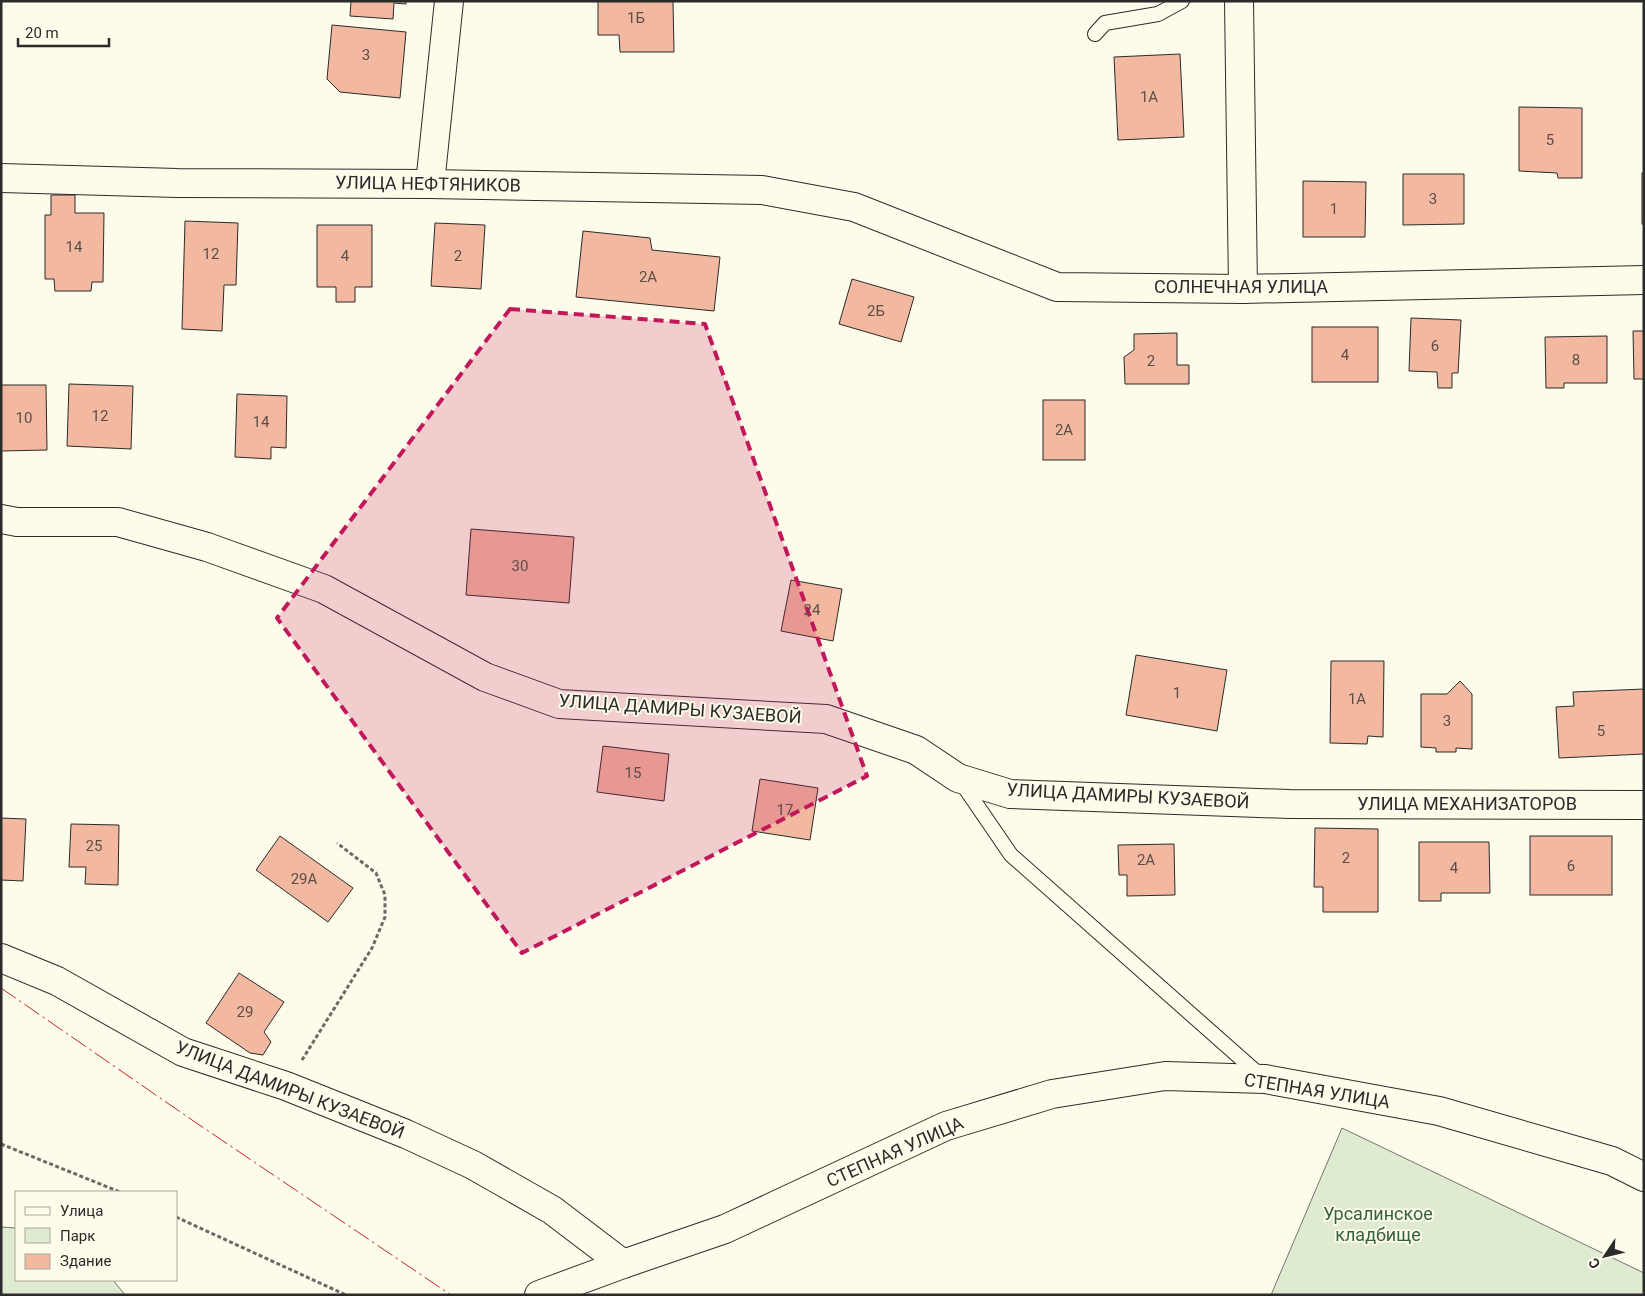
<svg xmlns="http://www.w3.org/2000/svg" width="1645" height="1296" viewBox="0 0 1645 1296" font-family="Roboto,sans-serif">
<rect width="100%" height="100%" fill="#fdfbea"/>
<g fill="#deebd1" stroke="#74746e">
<polygon points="1342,1128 1644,1273 1644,1295 1271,1295"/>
<polygon points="1,1227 16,1228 16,1280 113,1280 125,1295 1,1295"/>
</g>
<g fill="#f2b8a0" stroke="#2b2b2b">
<polygon points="351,1 406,1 406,4 394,3 393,19 350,16"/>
<polygon points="598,1 673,1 674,52 620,52 619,35 598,35"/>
<polygon points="332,25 406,32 400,98 340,92 327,79"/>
<polygon points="1180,54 1184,137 1118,140 1114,57"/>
<polygon points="1519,107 1582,108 1582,178 1558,178 1557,173 1519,171"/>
<rect x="1642" y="173" width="2" height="51"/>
<polygon points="1403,174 1464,174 1464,224 1403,225"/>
<polygon points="1303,181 1366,182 1365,237 1303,237"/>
<polygon points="51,195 75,195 75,213 104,213 103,282 92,282 91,291 55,291 54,279 45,279 45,215 51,215"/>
<polygon points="185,221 238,223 236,285 224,285 222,331 182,329"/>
<polygon points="435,223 485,225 481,289 431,286"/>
<polygon points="317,225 372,225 372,287 355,287 355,302 336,302 336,287 317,287"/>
<polygon points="583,231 650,238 652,250 720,257 714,311 576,297"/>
<polygon points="852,279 914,297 901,342 839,324"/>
<polygon points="1411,318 1461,320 1458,373 1452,373 1452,388 1438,388 1437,372 1409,371"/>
<rect x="1312" y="327" width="66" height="55"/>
<polygon points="1633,331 1644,331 1644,379 1634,379"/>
<polygon points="1177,333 1177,365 1189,365 1189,384 1125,384 1124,357 1134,350 1134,334"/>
<polygon points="1607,336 1607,383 1564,383 1564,388 1546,388 1545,337"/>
<polygon points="69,384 133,386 131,449 67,446"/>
<polygon points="1,385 46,385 47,450 1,451"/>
<polygon points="237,394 287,396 286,448 271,447 271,459 235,457"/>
<rect x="1043" y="400" width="42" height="60"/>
<polygon points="471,529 574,537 569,603 466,595"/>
<polygon points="791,580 842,589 833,641 781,631"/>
<polygon points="1136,655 1227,670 1217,731 1126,715"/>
<polygon points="1331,661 1384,661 1383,737 1368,736 1367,744 1330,743"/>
<polygon points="1460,681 1472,694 1472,749 1456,748 1456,752 1436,752 1436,748 1421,747 1421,694 1447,694"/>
<polygon points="1644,689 1644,754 1559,758 1556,707 1574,706 1573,692"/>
<polygon points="603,746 669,754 664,801 597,792"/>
<polygon points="760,779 818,788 810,840 752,831"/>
<polygon points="1,818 26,819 23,881 1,880"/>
<polygon points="71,824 119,825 118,885 85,884 86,867 69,867"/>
<polygon points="1315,828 1378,829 1378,912 1323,912 1323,887 1314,887"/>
<polygon points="280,836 353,888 328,922 256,870"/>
<rect x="1530" y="836" width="82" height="59"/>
<polygon points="1419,842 1489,842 1490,893 1441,893 1441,901 1419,901"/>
<polygon points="1174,844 1175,895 1127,896 1127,875 1119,875 1118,845"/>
<polygon points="239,973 284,1002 264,1032 271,1042 263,1055 250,1053 206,1023"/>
</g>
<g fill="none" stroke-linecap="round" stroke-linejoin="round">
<defs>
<g id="service">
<polyline points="1095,34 1105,23 1158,14 1182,1"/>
<polyline points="961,782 1011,855 1262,1077"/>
</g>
<g id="minor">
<polyline points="1239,1 1243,289"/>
<polyline points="1,178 177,183 430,184 762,190 854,207 1057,287 1243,289 1644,280"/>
<polyline points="430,184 449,1"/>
<polyline points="1,519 17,522 118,522 207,547 324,589 485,677 559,704 826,719 916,750 958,778 1010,794 1289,804 1644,805"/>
<polyline points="1,958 57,981 183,1052 286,1086 406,1134 473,1165 552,1210 623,1264"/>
<polyline points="539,1295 623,1264 725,1229 946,1126 1052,1094 1165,1076 1265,1079 1439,1111 1612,1161 1644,1177"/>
</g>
</defs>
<use href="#service" stroke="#2b2b2b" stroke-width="16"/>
<use href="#minor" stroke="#2b2b2b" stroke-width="30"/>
<g stroke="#6a6964" stroke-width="3" stroke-dasharray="4 2.5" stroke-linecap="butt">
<polyline points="302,1060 372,948 385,917 385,895 376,873 337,843"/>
<polyline points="1,1144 120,1192"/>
<polyline points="176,1217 346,1295"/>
</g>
<use href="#service" stroke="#fdfbea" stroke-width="14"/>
<use href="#minor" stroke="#fdfbea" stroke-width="28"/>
<polyline stroke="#c62828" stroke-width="1" stroke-dasharray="18 4 2.5 4" stroke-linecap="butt" points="1,988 192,1120 451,1295"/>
</g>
<path fill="#c2185b" fill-opacity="0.2" stroke="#c2185b" stroke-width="4" stroke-dasharray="10 6" stroke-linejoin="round" d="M510,309L705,324L867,776L522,953L277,618Z"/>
<g text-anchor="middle" stroke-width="4" stroke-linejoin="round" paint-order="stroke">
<g font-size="15" fill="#5d4e48">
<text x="636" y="23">1Б</text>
<text x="366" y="60">3</text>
<text x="1149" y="102">1А</text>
<text x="1550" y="145">5</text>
<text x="1433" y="204">3</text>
<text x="1334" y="214">1</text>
<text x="74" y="252">14</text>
<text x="211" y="259">12</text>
<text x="345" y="261">4</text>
<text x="458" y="261">2</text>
<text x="648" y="282">2А</text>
<text x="876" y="316">2Б</text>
<text x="1435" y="351">6</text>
<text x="1345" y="360">4</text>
<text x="1576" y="365">8</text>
<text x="1151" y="366">2</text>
<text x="100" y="421">12</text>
<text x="24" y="423">10</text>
<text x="261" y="427">14</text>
<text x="1064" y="435">2А</text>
<text x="520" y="571">30</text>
<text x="812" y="615">24</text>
<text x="1177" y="698">1</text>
<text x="1357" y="704">1А</text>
<text x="1447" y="726">3</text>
<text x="1601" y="736">5</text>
<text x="633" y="778">15</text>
<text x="785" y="815">17</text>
<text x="94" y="851">25</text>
<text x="1346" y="863">2</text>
<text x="1146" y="865">2А</text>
<text x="1571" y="871">6</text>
<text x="1454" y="873">4</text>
<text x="304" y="884">29А</text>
<text x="245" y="1017">29</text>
</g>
<g font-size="18" fill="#2b2b2b" stroke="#fdfbea">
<text transform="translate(428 184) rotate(1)" y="6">УЛИЦА НЕФТЯНИКОВ</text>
<text x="1241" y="293">СОЛНЕЧНАЯ УЛИЦА</text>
<text transform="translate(680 709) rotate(4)" y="6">УЛИЦА ДАМИРЫ КУЗАЕВОЙ</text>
<text transform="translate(1128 796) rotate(3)" y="6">УЛИЦА ДАМИРЫ КУЗАЕВОЙ</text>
<text x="1467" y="810">УЛИЦА МЕХАНИЗАТОРОВ</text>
<text transform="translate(290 1090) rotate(21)" y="6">УЛИЦА ДАМИРЫ КУЗАЕВОЙ</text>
<text transform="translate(1317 1091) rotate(9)" y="6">СТЕПНАЯ УЛИЦА</text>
<text transform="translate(895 1152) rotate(-24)" y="6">СТЕПНАЯ УЛИЦА</text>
</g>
<g font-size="18" fill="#34623c" stroke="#fdfbea">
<text x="1378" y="1220">Урсалинское<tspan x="1378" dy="21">кладбище</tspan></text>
</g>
</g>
<rect width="1645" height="1296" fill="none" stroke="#2b2b2b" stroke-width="5"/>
<rect x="15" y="1191" width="162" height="90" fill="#fdfbea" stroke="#a9a89e"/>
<rect x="25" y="1207" width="25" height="8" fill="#fdfbea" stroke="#a9a89e"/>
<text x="60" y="1216" font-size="15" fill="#2b2b2b">Улица</text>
<rect x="25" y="1228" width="25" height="15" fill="#deebd1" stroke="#a9a89e"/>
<text x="60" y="1241" font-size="15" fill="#2b2b2b">Парк</text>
<rect x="25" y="1254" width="25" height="15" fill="#f2b8a0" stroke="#a9a89e"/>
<text x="60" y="1266" font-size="15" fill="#2b2b2b">Здание</text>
<g transform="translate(1605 1256) rotate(235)" stroke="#fdfbea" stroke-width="4" paint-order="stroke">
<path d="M0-4L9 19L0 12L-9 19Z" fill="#2b2b2b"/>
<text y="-8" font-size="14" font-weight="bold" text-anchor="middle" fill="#2b2b2b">С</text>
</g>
<path d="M18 38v8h91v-8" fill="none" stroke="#2b2b2b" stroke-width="2.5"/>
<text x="25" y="38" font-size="15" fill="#2b2b2b" stroke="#fdfbea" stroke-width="4" paint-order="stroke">20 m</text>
</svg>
